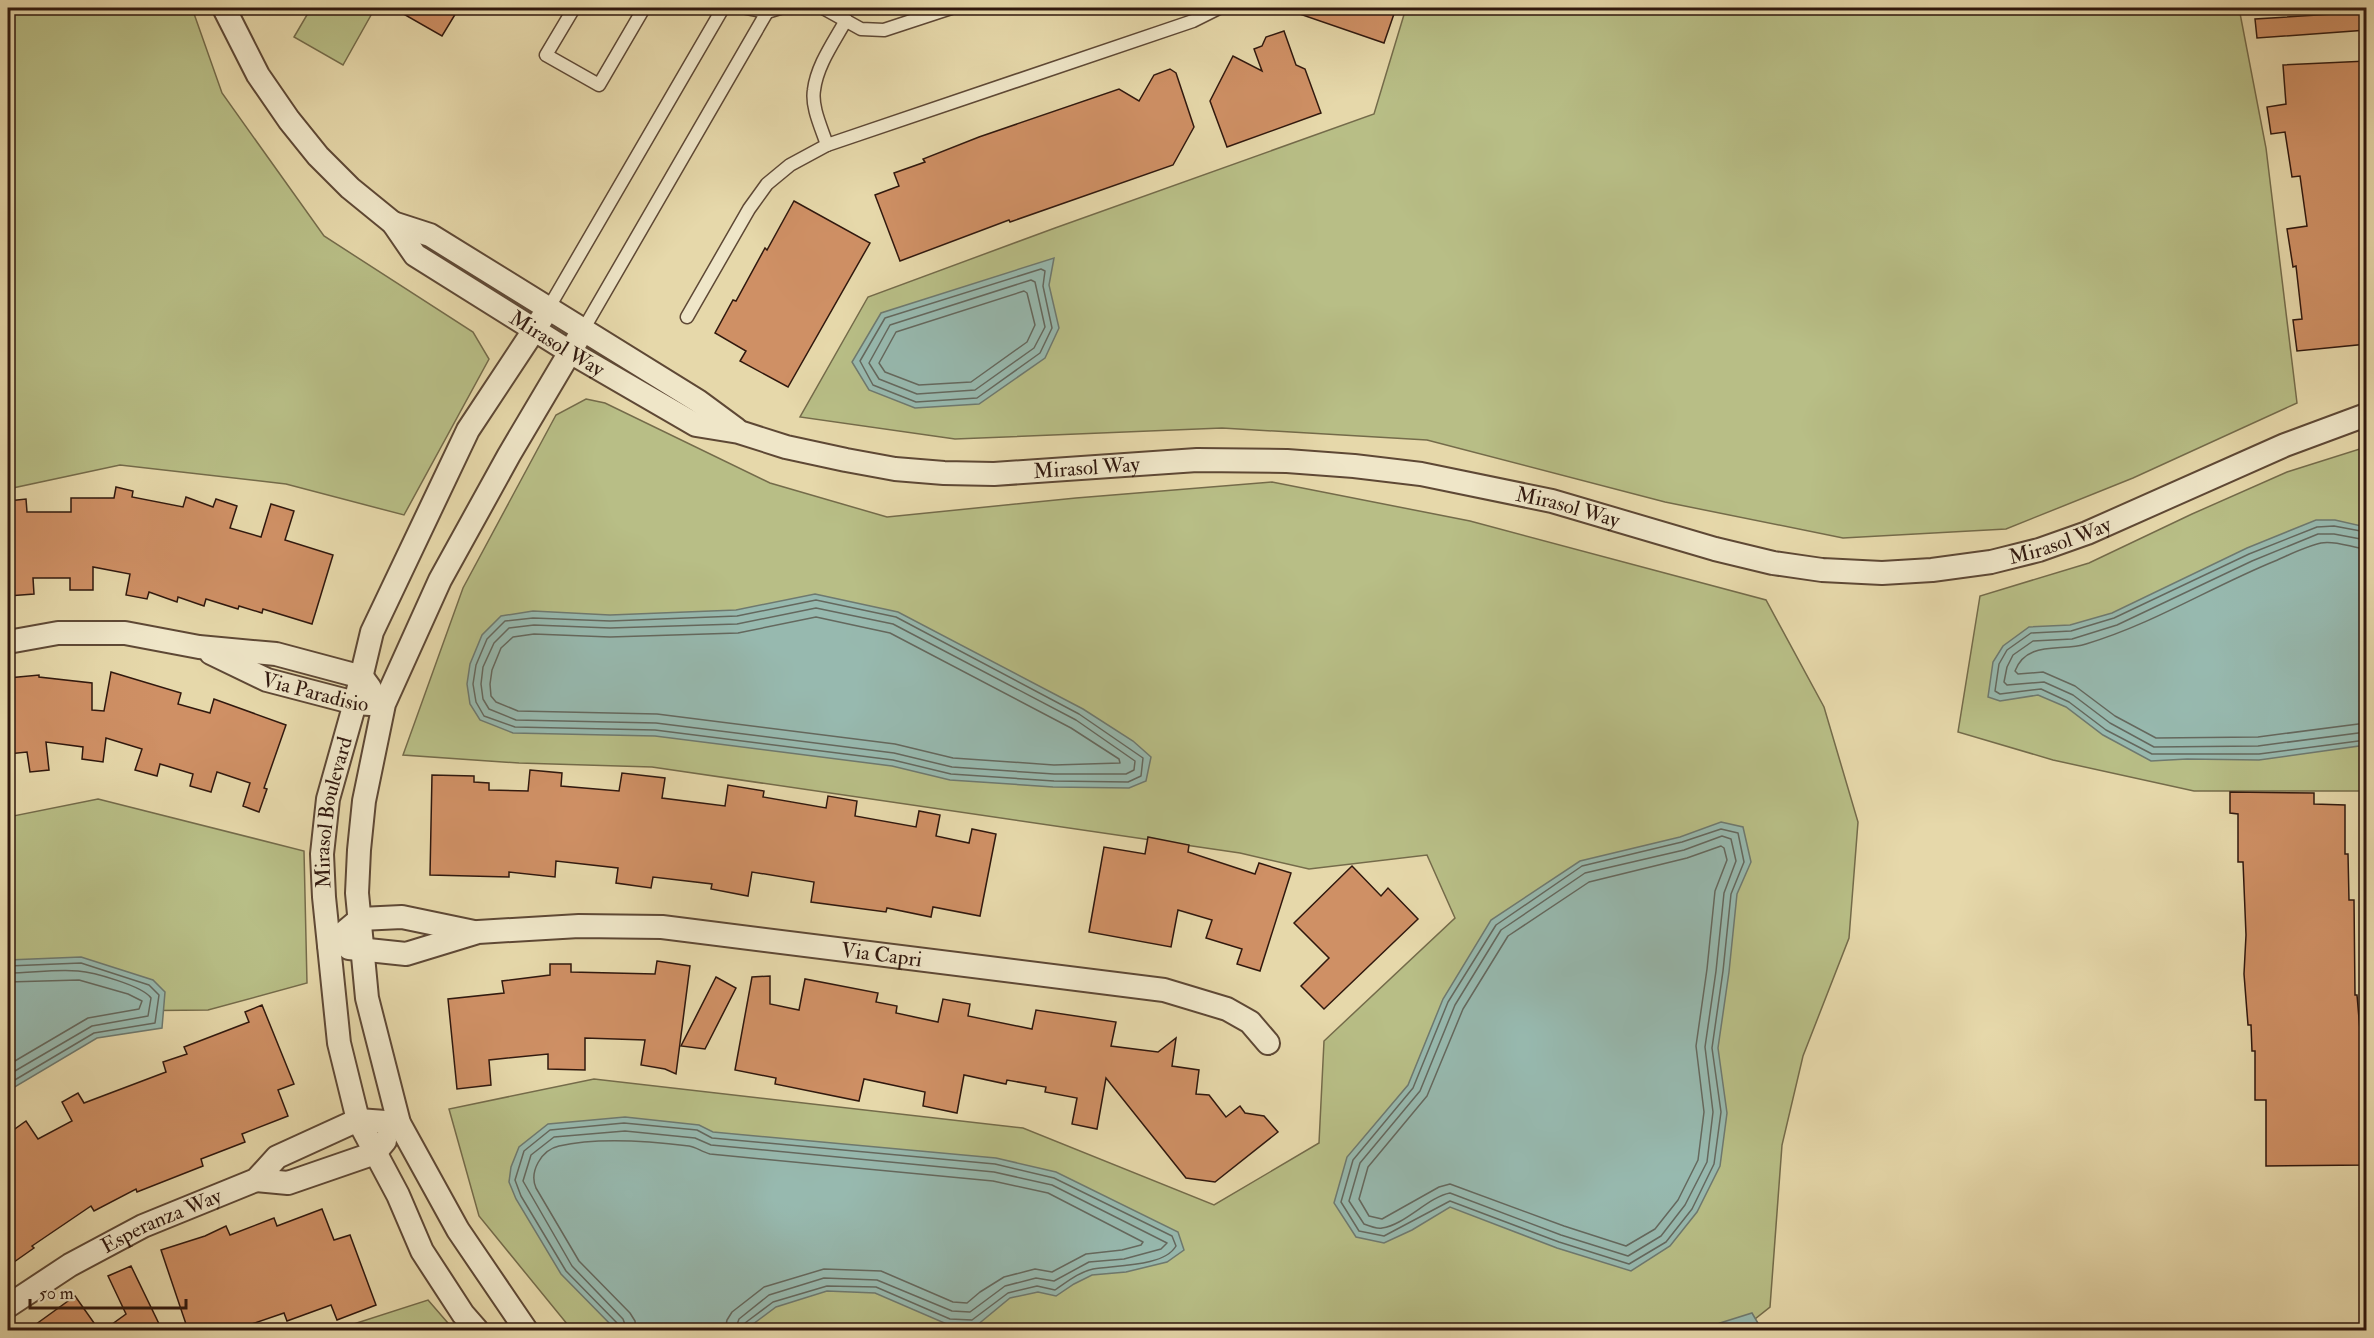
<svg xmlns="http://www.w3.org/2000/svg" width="2374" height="1338" viewBox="0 0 2374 1338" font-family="'IM FELL Double Pica',serif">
<rect width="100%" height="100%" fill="#e6d8aa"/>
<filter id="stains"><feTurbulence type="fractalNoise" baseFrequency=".00333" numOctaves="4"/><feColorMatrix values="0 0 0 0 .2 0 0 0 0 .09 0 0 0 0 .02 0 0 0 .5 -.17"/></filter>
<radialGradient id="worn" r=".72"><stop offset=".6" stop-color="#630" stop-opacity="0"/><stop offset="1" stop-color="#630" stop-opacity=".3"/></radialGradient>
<g fill="#b8be86" stroke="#746b4a" stroke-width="1.5">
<polygon points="8,8 192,8 222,93 324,236 473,332 489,359 404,515 286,484 120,465 8,489"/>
<polygon points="311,8 375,8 343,65 294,37"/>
<polygon points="1406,8 2239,8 2266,148 2297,403 2133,478 2006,529 1843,538 1665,502 1427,440 1222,428 955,439 800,417 868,297 1055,228 1374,114"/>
<polygon points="586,399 605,403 770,483 887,517 1076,498 1272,482 1470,521 1766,600 1824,707 1858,822 1849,938 1803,1056 1782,1145 1770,1307 1741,1330 572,1330 479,1216 449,1109 594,1079 1023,1128 1214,1205 1319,1143 1324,1041 1455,918 1427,855 1309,869 1240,853 652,767 519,763 403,755 463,588 556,415"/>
<polygon points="2366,447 2366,791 2194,791 2053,760 1958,732 1980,596 2089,563 2192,514 2287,472"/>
<polygon points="98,799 304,851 307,983 208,1010 8,1012 8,817"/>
<polygon points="428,1300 454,1330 335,1330"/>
</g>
<g fill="#97b9af" stroke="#6e796f" stroke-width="1.5">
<polygon points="1054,258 1049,285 1059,328 1045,358 979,404 915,408 869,390 852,362 881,313"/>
<polygon points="2316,520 2335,520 2366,527 2366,745 2259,760 2187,759 2151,761 2103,735 2066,707 2038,695 2000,701 1988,697 1993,662 2003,646 2029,627 2070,625 2112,613 2247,548"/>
<polygon points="815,594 898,612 1083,709 1133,741 1151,757 1146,781 1129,788 1053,787 950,780 892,766 655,736 513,733 480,720 470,704 467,684 470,664 482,635 501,616 533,611 610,615 736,610"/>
<polygon points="1721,822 1743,827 1751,862 1737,894 1729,972 1718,1048 1727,1113 1720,1166 1697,1212 1670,1246 1631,1271 1557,1248 1450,1207 1412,1230 1384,1243 1356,1237 1334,1203 1347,1157 1408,1085 1443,999 1491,920 1580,861 1680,837"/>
<polygon points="81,957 153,980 165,992 162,1028 97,1038 8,1091 8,960"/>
<polygon points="625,1117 699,1125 713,1132 996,1158 1056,1172 1178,1232 1184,1250 1167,1262 1126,1272 1092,1275 1074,1284 1056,1296 1038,1292 1010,1298 976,1326 949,1325 875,1293 827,1291 776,1307 745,1330 616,1330 561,1274 516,1199 509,1182 511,1167 519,1147 548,1124"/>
<polygon points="1752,1313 1762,1330 1706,1330 1720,1323"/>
</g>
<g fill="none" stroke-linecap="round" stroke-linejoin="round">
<g stroke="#64685e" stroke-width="1.5">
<polygon points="1041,269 1045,271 1043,286 1052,328 1040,353 977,398 916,402 873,385 860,361 885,318"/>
<polygon points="1031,280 1035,282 1045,327 1034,348 975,390 917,394 879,379 869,363 890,325"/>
<polygon points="1024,291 1027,293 1035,325 1027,342 971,382 919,385 885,372 879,363 896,332"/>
<polyline points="2366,532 2334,526 2317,527 2249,554 2114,618 2071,631 2031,633 2007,650 1999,664 1995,691 2000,694 2041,689 2069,702 2106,730 2152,754 2259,754 2366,740"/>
<polyline points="2366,540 2334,534 2318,534 2252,561 2117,625 2072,639 2033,641 2013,655 2007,667 2004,682 2007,685 2044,682 2073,695 2110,723 2154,747 2258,746 2366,732"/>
<path d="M2366,549C2352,548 2336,540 2321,543C2306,546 2289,555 2275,561C2211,587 2153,624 2086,644C2061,652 2027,640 2015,671L2018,674L2043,672L2075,686L2115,716L2156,738L2258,737L2366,723"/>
<polygon points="816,600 896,617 1079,714 1143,758 1141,776 1128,782 1054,781 951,774 893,760 655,730 515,727 484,716 476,702 473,684 476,665 487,639 505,621 533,618 610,621 737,616"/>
<polygon points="816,608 893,624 1076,720 1135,761 1134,770 1126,774 1054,774 952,767 894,753 656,723 516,720 489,709 483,699 481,684 483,667 494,643 509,628 534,625 610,628 737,624"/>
<polygon points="816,617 890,633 1071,728 1119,759 1120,763 1054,765 953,758 895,744 657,714 518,711 496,702 491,696 490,684 492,670 501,648 513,637 534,634 610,637 738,633"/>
<polygon points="1721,829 1738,833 1744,862 1731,894 1723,971 1712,1048 1721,1112 1714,1164 1692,1209 1666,1242 1629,1264 1559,1242 1450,1201 1384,1236 1359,1231 1341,1202 1353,1160 1413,1088 1448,1002 1496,925 1582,866 1682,842"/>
<path d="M1722,836L1731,839L1736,861L1724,893L1716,971L1705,1047L1713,1112L1707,1162L1685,1205L1661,1236L1628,1256L1561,1235L1450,1193C1428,1197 1405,1225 1382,1228C1377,1229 1369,1226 1364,1224L1349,1201L1360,1163L1420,1091L1455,1005L1501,930L1585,873L1684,850Z"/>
<polygon points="1721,846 1724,848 1727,860 1715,891 1707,969 1696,1046 1704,1112 1698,1160 1678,1200 1655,1229 1626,1246 1564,1226 1450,1184 1439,1187 1382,1219 1369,1216 1359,1199 1368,1167 1427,1096 1463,1009 1508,936 1589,882 1687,858"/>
<polyline points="8,966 81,963 149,985 159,995 155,1023 94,1033 8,1084"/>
<path d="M8,973C31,973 55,969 78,971C93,972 143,986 151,998L148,1016L92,1026L8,1075"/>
<polyline points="8,982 79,980 128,994 142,1001 139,1009 88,1018 8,1065"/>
<path d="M619,1330L618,1324L566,1271L521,1196L515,1180L524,1151L550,1130L624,1123L697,1130L712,1138L995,1164L1054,1178L1172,1236L1176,1246C1164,1267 1115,1265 1093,1269C1079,1272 1067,1282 1055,1290L1037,1286L1008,1293L972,1320L950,1319L876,1287L827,1286L773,1302L745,1323L742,1330"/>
<polyline points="627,1330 623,1319 572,1266 523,1181 531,1155 554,1137 625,1131 695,1138 711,1145 994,1172 1052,1185 1167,1243 1161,1249 1124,1259 1089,1262 1054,1281 1036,1278 1005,1286 970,1312 952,1311 877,1280 824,1278 769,1295 739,1319 735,1330"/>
<path d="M636,1330L635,1321L630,1313L579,1261L536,1188C529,1172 541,1150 559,1146C599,1137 648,1141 689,1146C696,1147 702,1152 710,1154L993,1181L1048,1193L1143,1242L1141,1245L1122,1250L1086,1254L1052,1272L1035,1269L1004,1277L980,1292L967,1303L953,1302L881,1271L824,1269L764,1287L732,1312L727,1320L725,1330"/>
</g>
</g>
<g fill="#cf9065" stroke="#30180e" stroke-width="1.5">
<polygon points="393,8 459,8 442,36"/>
<polygon points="1288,8 1396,8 1384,43 1288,10"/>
<polygon points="2365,12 2367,30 2257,38 2255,19"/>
<polygon points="1284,31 1296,65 1305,69 1321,113 1227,147 1210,101 1233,56 1262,71 1254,49 1262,46 1266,37"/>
<polygon points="2367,61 2367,204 2364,204 2367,220 2367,344 2297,351 2293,320 2302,319 2296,266 2293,267 2287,229 2307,226 2300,176 2292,177 2285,132 2271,134 2267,107 2286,104 2283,65"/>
<polygon points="1170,69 1176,73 1194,127 1173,165 1010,222 1009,220 900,261 875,195 899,186 894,173 925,162 923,159 979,137 1119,89 1139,101 1154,75"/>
<polygon points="794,201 870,243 788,387 740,361 746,351 715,333 733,300 736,301 765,248 767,250"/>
<polygon points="116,487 133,491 132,497 183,507 186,497 213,507 216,499 237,506 230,528 261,537 271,504 294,511 285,540 333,555 312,624 263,609 262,613 239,606 238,609 206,599 204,606 178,597 177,602 149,592 147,599 126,595 130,574 93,567 93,590 70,590 70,578 33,578 34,594 8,596 8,501 26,499 27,512 71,512 71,498 114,498"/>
<polygon points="111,672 181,693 178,704 210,713 214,699 286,725 264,788 267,789 259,812 243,806 250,783 217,772 211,792 190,786 193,774 160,764 157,776 135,770 142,749 106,738 103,762 82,759 83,747 46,742 49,770 30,772 27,752 8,754 8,678 39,675 39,677 92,683 92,710 104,711"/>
<polygon points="530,770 562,773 561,786 619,791 622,773 665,778 662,798 725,806 728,785 764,791 763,797 826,808 828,796 857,801 855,816 916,827 919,811 940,815 936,836 969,843 972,829 996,834 980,916 933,907 931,917 887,908 886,912 811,902 814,882 752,872 748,896 711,889 712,884 653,877 651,888 616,883 618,868 556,861 555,877 509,872 509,877 430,875 432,775 474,776 474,782 489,783 489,790 528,791"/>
<polygon points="2230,792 2314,793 2314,804 2345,805 2345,854 2348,854 2349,900 2354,900 2355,995 2357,995 2361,1042 2364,1042 2367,1090 2367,1165 2266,1166 2266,1100 2255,1100 2255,1051 2252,1051 2251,1025 2248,1025 2244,974 2246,935 2243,862 2238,862 2238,814 2230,813"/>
<polygon points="1148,837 1189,845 1188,852 1255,874 1259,863 1291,873 1260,971 1237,964 1242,949 1206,938 1212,920 1178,910 1171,947 1089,932 1104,847 1145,854"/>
<polygon points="1352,866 1381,896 1388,888 1418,919 1324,1009 1301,986 1329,958 1294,923"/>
<polygon points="657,961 690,966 676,1074 665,1069 641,1065 645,1040 585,1038 585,1070 548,1069 548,1054 489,1060 491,1085 457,1089 448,999 504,993 502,981 550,975 550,964 571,964 571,972 655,974"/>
<polygon points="770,976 770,1004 799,1010 805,979 878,993 876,1002 897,1006 896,1013 938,1022 943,999 970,1004 968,1016 1032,1029 1036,1010 1116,1022 1111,1046 1158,1052 1176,1038 1172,1066 1199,1070 1196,1094 1209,1095 1226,1117 1240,1106 1245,1113 1264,1116 1278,1132 1215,1182 1186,1178 1106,1078 1097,1129 1072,1124 1077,1098 1045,1092 1046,1087 1007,1080 1006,1084 964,1075 957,1113 923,1106 925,1092 864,1079 859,1101 775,1084 776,1078 735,1070 752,977"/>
<polygon points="716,977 736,988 705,1049 681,1046"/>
<polygon points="262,1005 294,1084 278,1090 288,1116 242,1134 245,1142 201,1159 203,1166 137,1192 136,1189 94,1211 91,1206 32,1246 34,1248 14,1262 8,1253 8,1134 26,1121 38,1139 72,1121 62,1102 78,1093 84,1103 166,1072 163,1062 187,1054 184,1047 249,1022 245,1012"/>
<polygon points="322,1209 334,1240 350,1235 376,1305 337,1320 331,1305 287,1321 284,1313 234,1330 188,1330 161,1250 205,1236 226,1226 230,1235 274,1218 277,1226"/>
<polygon points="131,1266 162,1330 104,1330 126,1314 108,1276"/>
<polygon points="75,1296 99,1330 28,1330"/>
</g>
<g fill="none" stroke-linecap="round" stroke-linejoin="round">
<defs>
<g id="service">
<polyline points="574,8 546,55 599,85 644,8"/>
<polyline points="746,8 767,12 780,8"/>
<polyline points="823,8 861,29 884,30 951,8"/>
<polyline points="827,145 1193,21 1219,8"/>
<polyline points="548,309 723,8"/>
<path d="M687,317L749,209L767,184L790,165L827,145C822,129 811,107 814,90C817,65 834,42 846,20"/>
<polyline points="583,330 767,12"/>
</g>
<g id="minor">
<path id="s1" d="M224,8L258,75L289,120L318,156L350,188L393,223L415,255L570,352L696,425L739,432L786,447L846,460L895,469L944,473L994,474L1197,460L1287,461L1354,466L1421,474L1552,501L1715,549L1773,563L1822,570L1882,573L1932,570L1991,562L2039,550L2087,533L2285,445L2366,415"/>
<polyline points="393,223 430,235 698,401 736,429"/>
<polyline points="8,642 58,633 125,633 199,647 276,654 362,677 370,688"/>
<path id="s2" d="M211,653L267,680L355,703L370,704"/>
<polyline points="329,945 360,919 402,917 474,932"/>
<path id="s3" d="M349,948L406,954L478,932L579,926L662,927L1164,990L1227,1009L1250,1022L1268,1043"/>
<polyline points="256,1180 288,1183 375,1153 385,1141"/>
<path id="s4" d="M8,1306L70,1265L143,1226L256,1180L277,1157L358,1120L399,1123"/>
<path id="s5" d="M477,1330L463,1314L422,1251L398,1195L358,1120L339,1043L324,897L322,854L328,799L355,703L372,632L468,430L548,309"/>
<polyline points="526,1330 458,1230 399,1123 367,998 357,893 359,850 364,801 384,704 440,580 509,455 583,330"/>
</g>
</defs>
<use href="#service" stroke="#5e4835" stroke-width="15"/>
<use href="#minor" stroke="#5e4835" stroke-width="26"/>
<use href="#service" stroke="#efe6c8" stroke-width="12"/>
<use href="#minor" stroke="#efe6c8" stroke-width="22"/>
</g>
<g text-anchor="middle" stroke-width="4.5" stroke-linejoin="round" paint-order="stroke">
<g font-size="21" fill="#30180e" stroke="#efe6c8">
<text dy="7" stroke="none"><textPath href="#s1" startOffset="483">Mirasol Way</textPath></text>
<text dy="7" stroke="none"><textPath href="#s1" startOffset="1040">Mirasol Way</textPath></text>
<text dy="7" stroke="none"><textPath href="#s1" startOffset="1526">Mirasol Way</textPath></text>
<text dy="7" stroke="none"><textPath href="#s1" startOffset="2030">Mirasol Way</textPath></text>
<text dy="7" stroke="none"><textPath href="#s2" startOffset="112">Via Paradisio</textPath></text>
<text dy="7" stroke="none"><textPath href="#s5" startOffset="554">Mirasol Boulevard</textPath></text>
<text dy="7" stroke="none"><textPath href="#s3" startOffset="538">Via Capri</textPath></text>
<text dy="7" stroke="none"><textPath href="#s4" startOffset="176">Esperanza Way</textPath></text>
</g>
</g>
<rect width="2374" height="1338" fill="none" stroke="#e6d8aa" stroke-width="30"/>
<rect x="9" y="9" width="2356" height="1320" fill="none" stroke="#30180e" stroke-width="3"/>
<rect x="15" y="15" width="2344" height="1308" fill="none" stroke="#30180e" stroke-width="1.5"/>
<path d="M30 1299v9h156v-9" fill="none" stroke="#30180e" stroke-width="3"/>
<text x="39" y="1299" font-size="18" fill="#30180e" stroke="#efe6c8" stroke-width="4.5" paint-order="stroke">50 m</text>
<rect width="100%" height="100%" filter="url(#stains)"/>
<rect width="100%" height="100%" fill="url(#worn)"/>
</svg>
